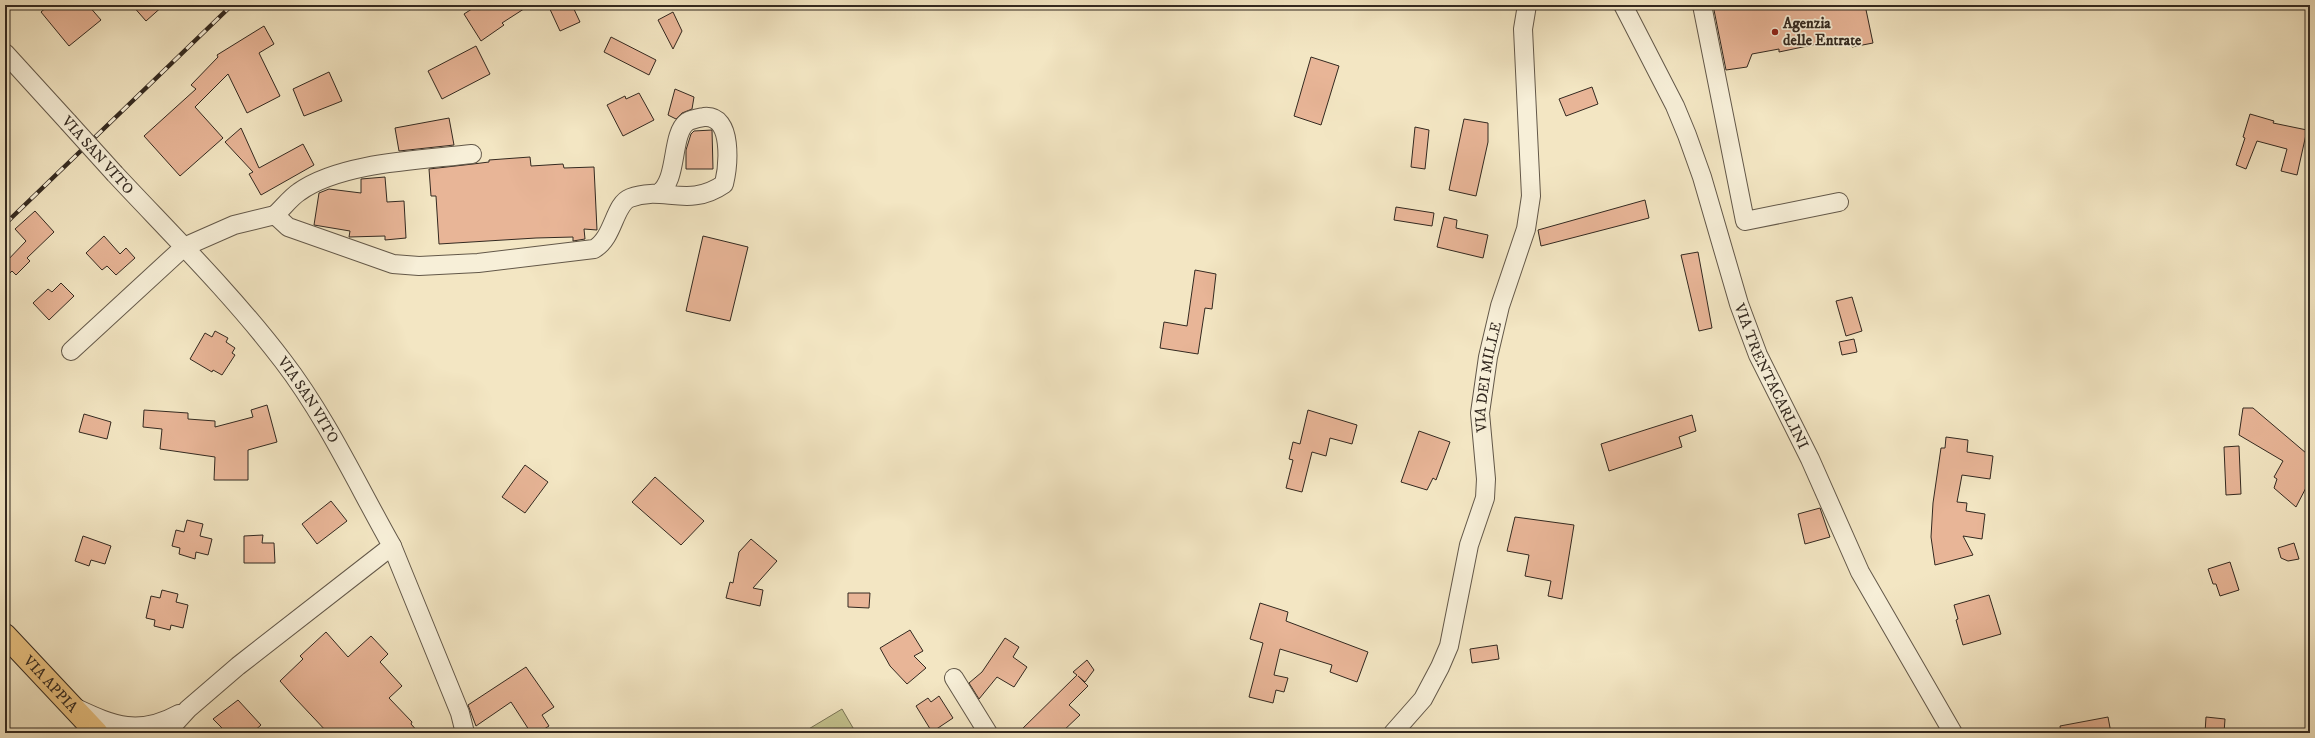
<svg xmlns="http://www.w3.org/2000/svg" width="2315" height="738" viewBox="0 0 2315 738" font-family="'IM FELL DW Pica',serif">
<rect width="100%" height="100%" fill="#f3e6c3"/>
<filter id="stains"><feTurbulence type="fractalNoise" baseFrequency=".005" numOctaves="4"/><feColorMatrix values="0 0 0 0 .2 0 0 0 0 .09 0 0 0 0 .02 0 0 0 .5 -.17"/></filter>
<radialGradient id="worn" r=".72"><stop offset=".6" stop-color="#630" stop-opacity="0"/><stop offset="1" stop-color="#630" stop-opacity=".3"/></radialGradient>
<polygon fill="#c3c28e" stroke="#7b7657" points="842,709 856,733 802,733"/>
<g fill="#e8b597" stroke="#332920">
<polygon points="49,5 88,5 101,20 69,46 41,12"/>
<polygon points="132,5 164,5 146,21"/>
<polygon points="478,5 530,5 502,23 504,25 481,41 464,14"/>
<polygon points="548,5 572,5 580,22 560,31"/>
<polygon points="1713,5 1865,5 1873,43 1852,47 1845,39 1836,37 1816,41 1817,44 1779,52 1779,49 1752,54 1747,67 1726,70"/>
<polygon points="673,12 682,31 673,49 658,20"/>
<polygon points="264,26 274,44 259,53 280,96 247,113 228,74 195,107 223,138 180,176 144,136 196,89 191,85 218,57 217,55"/>
<polygon points="611,37 656,60 649,75 604,52"/>
<polygon points="476,46 490,74 442,99 428,71"/>
<polygon points="1311,57 1339,66 1321,125 1294,116"/>
<polygon points="329,72 342,101 304,116 293,89"/>
<polygon points="1592,87 1598,104 1566,116 1559,99"/>
<polygon points="675,89 694,97 692,109 682,113 676,119 668,115"/>
<polygon points="639,93 654,120 623,136 607,105 625,96 626,99"/>
<polygon points="2250,114 2274,121 2273,123 2307,130 2297,175 2281,171 2287,149 2257,141 2246,169 2236,165 2245,138 2243,137"/>
<polygon points="449,118 454,145 399,151 395,128"/>
<polygon points="1464,119 1488,123 1488,142 1476,196 1449,190"/>
<polygon points="1415,127 1429,130 1425,169 1411,167"/>
<polygon points="241,128 259,168 303,144 314,165 261,195 249,174 253,172 225,142"/>
<polygon points="712,130 713,169 686,169 686,150 691,134 694,131"/>
<polygon points="530,157 531,166 563,164 564,168 594,167 597,230 584,229 585,239 573,241 573,237 536,238 439,244 436,196 431,196 429,169 473,164 489,162 489,160"/>
<polygon points="385,177 387,202 404,201 406,238 385,240 385,236 349,237 350,231 314,225 319,193 329,189 361,193 361,179"/>
<polygon points="1645,200 1649,218 1541,246 1538,230"/>
<polygon points="1396,207 1434,213 1432,226 1394,220"/>
<polygon points="35,211 54,232 27,258 30,261 16,275 12,271 9,274 5,271 5,263 26,241 15,229"/>
<polygon points="1444,217 1457,220 1456,228 1488,235 1483,258 1437,247"/>
<polygon points="104,236 120,254 126,248 135,258 116,275 107,266 102,270 86,253"/>
<polygon points="703,236 748,247 730,321 686,311"/>
<polygon points="1698,252 1712,328 1699,331 1681,255"/>
<polygon points="1195,270 1216,274 1212,309 1205,308 1198,354 1160,348 1164,322 1187,326"/>
<polygon points="61,283 74,296 49,320 33,303 48,289 52,292"/>
<polygon points="1852,297 1862,331 1846,336 1836,301"/>
<polygon points="215,331 228,338 226,342 235,348 232,353 235,355 222,375 213,370 212,372 190,359 205,333 212,337"/>
<polygon points="1854,339 1857,352 1842,355 1839,342"/>
<polygon points="267,405 277,442 248,450 248,480 214,480 215,457 160,449 162,429 143,427 144,410 188,413 188,419 215,421 215,427 253,417 251,410"/>
<polygon points="2243,408 2253,408 2306,453 2310,466 2310,480 2296,507 2274,488 2277,479 2274,477 2283,461 2239,435"/>
<polygon points="1308,410 1357,425 1352,444 1330,438 1326,456 1312,452 1302,492 1286,488 1293,460 1289,459 1293,442 1300,444"/>
<polygon points="84,414 111,422 107,439 79,432"/>
<polygon points="1692,415 1696,431 1679,437 1682,447 1609,471 1601,444"/>
<polygon points="1419,431 1450,442 1436,480 1433,478 1427,490 1401,482"/>
<polygon points="1946,437 1968,440 1967,452 1993,456 1990,479 1962,475 1957,502 1967,503 1966,511 1985,514 1982,539 1963,536 1973,555 1935,565 1931,537 1933,503 1941,448 1945,448"/>
<polygon points="2239,446 2241,494 2226,495 2224,447"/>
<polygon points="525,465 548,482 525,513 502,497"/>
<polygon points="655,477 704,521 681,545 632,502"/>
<polygon points="331,501 347,521 317,544 302,524"/>
<polygon points="1820,508 1830,537 1805,544 1798,514"/>
<polygon points="1515,517 1574,525 1562,599 1548,596 1551,581 1525,576 1529,555 1507,551"/>
<polygon points="187,520 203,524 200,536 212,539 208,555 196,552 195,559 179,554 180,548 172,546 176,530 184,532"/>
<polygon points="263,535 262,543 274,543 275,563 244,563 244,536"/>
<polygon points="83,536 111,546 105,564 91,560 89,566 75,561"/>
<polygon points="751,539 777,561 753,588 763,590 760,606 726,598 730,582 733,583 739,552"/>
<polygon points="2294,543 2299,559 2288,561 2281,558 2278,548"/>
<polygon points="2230,562 2239,590 2220,596 2216,584 2213,584 2208,569"/>
<polygon points="162,590 178,594 176,602 188,605 183,628 171,625 170,630 154,626 155,620 146,618 151,596 160,598"/>
<polygon points="848,593 870,593 869,608 848,607"/>
<polygon points="1989,595 2001,634 1963,645 1956,620 1958,619 1954,605"/>
<polygon points="1260,603 1288,612 1286,621 1368,652 1357,682 1330,672 1332,665 1280,649 1274,675 1288,678 1284,692 1276,690 1273,703 1249,697 1263,643 1250,639"/>
<polygon points="910,630 923,651 914,656 926,668 907,684 890,666 880,648"/>
<polygon points="326,632 348,657 371,636 388,654 380,662 402,686 389,698 412,722 411,724 419,733 328,733 295,698 280,681 303,659 300,656"/>
<polygon points="1005,638 1019,647 1013,657 1027,667 1014,687 997,677 979,699 969,683 982,672"/>
<polygon points="1497,645 1499,659 1472,663 1470,649"/>
<polygon points="1087,660 1094,670 1085,682 1078,676 1088,686 1069,705 1080,715 1061,733 1018,733 1077,675 1073,672"/>
<polygon points="526,667 554,707 542,715 549,726 538,733 531,733 511,702 476,726 468,705"/>
<polygon points="939,696 953,718 932,732 916,706 928,698 931,702"/>
<polygon points="238,700 261,725 252,733 227,733 213,719"/>
<polygon points="2108,717 2111,733 2061,733 2060,726"/>
<polygon points="2206,717 2225,719 2224,733 2205,733"/>
</g>
<g fill="none" stroke-linecap="round" stroke-linejoin="round">
<defs>
<g id="minor">
<path id="s1" d="M1623,5L1675,106L1687,135L1702,177L1739,304L1758,355L1810,459L1860,572L1953,733"/>
<polyline points="1702,5 1745,221 1839,202"/>
<polyline points="5,53 68,122"/>
<path id="s2" d="M115,174C172,235 232,294 283,361C326,417 357,484 392,546L238,666L188,709L166,733"/>
<path d="M275,215C283,208 290,198 299,192C341,162 422,160 472,154"/>
<path d="M71,351L184,247L234,225L275,215L288,227L393,264L419,266L478,263L594,249C614,238 614,204 630,198C663,185 688,209 724,184C728,167 734,114 704,117C699,118 692,119 687,122C670,135 679,180 658,194"/>
<polyline points="392,546 460,713 465,733"/>
<polyline points="954,678 988,733"/>
<path d="M76,708C114,726 139,736 179,714"/>
<path id="s3" d="M1393,733L1423,699L1440,667L1449,646L1469,545L1485,498L1486,479L1480,413L1488,357L1500,306L1526,229L1531,196L1523,29L1527,5"/>
</g>
<g id="major">
<path id="s4" d="M5,635L97,733"/>
</g>
</defs>
<use href="#minor" stroke="#635849" stroke-width="20"/>
<use href="#major" stroke="#332920" stroke-width="24"/>
<use href="#minor" stroke="#f7efd8" stroke-width="18"/>
<use href="#major" stroke="#eac382" stroke-width="22"/>
<defs>
<polyline id="rail" points="5,224 232,5"/>
</defs>
<use href="#rail" stroke="#332920" stroke-width="4.5"/>
<use href="#rail" stroke="#f7efd8" stroke-width="3" stroke-dasharray="9" stroke-linecap="butt"/>
<defs>
<polyline id="minor-bridge" points="68,122 115,174"/>
</defs>
<use href="#minor-bridge" stroke="#635849" stroke-width="20" stroke-linecap="butt"/>
<use href="#minor-bridge" stroke="#f7efd8" stroke-width="18"/>
</g>
<circle fill="#8f2418" stroke="#f7efd8" stroke-width="1.5" cx="1775" cy="32" r="4"/>
<g text-anchor="middle" stroke-width="3.5" stroke-linejoin="round" paint-order="stroke">
<g font-size="15" font-weight="bold" fill="#332920" stroke="#f7efd8" text-anchor="start">
<text x="1783" y="28">Agenzia<tspan x="1783" dy="17">delle Entrate</tspan></text>
</g>
<g font-size="15" fill="#332920" stroke="#f7efd8">
<text transform="translate(98 155) rotate(48)" y="5">VIA SAN VITO</text>
<text dy="5" stroke="none"><textPath href="#s1" startOffset="401">VIA TRENTACARLINI</textPath></text>
<text dy="5" stroke="none"><textPath href="#s3" startOffset="379">VIA DEI MILLE</textPath></text>
<text dy="5" stroke="none"><textPath href="#s2" startOffset="298">VIA SAN VITO</textPath></text>
<text dy="5" stroke="none"><textPath href="#s4" startOffset="67">VIA APPIA</textPath></text>
</g>
</g>
<rect width="2315" height="738" fill="none" stroke="#f3e6c3" stroke-width="20"/>
<rect x="6" y="6" width="2303" height="726" fill="none" stroke="#332920" stroke-width="2"/>
<rect x="10" y="10" width="2295" height="718" fill="none" stroke="#332920"/>
<rect width="100%" height="100%" filter="url(#stains)"/>
<rect width="100%" height="100%" fill="url(#worn)"/>
</svg>
